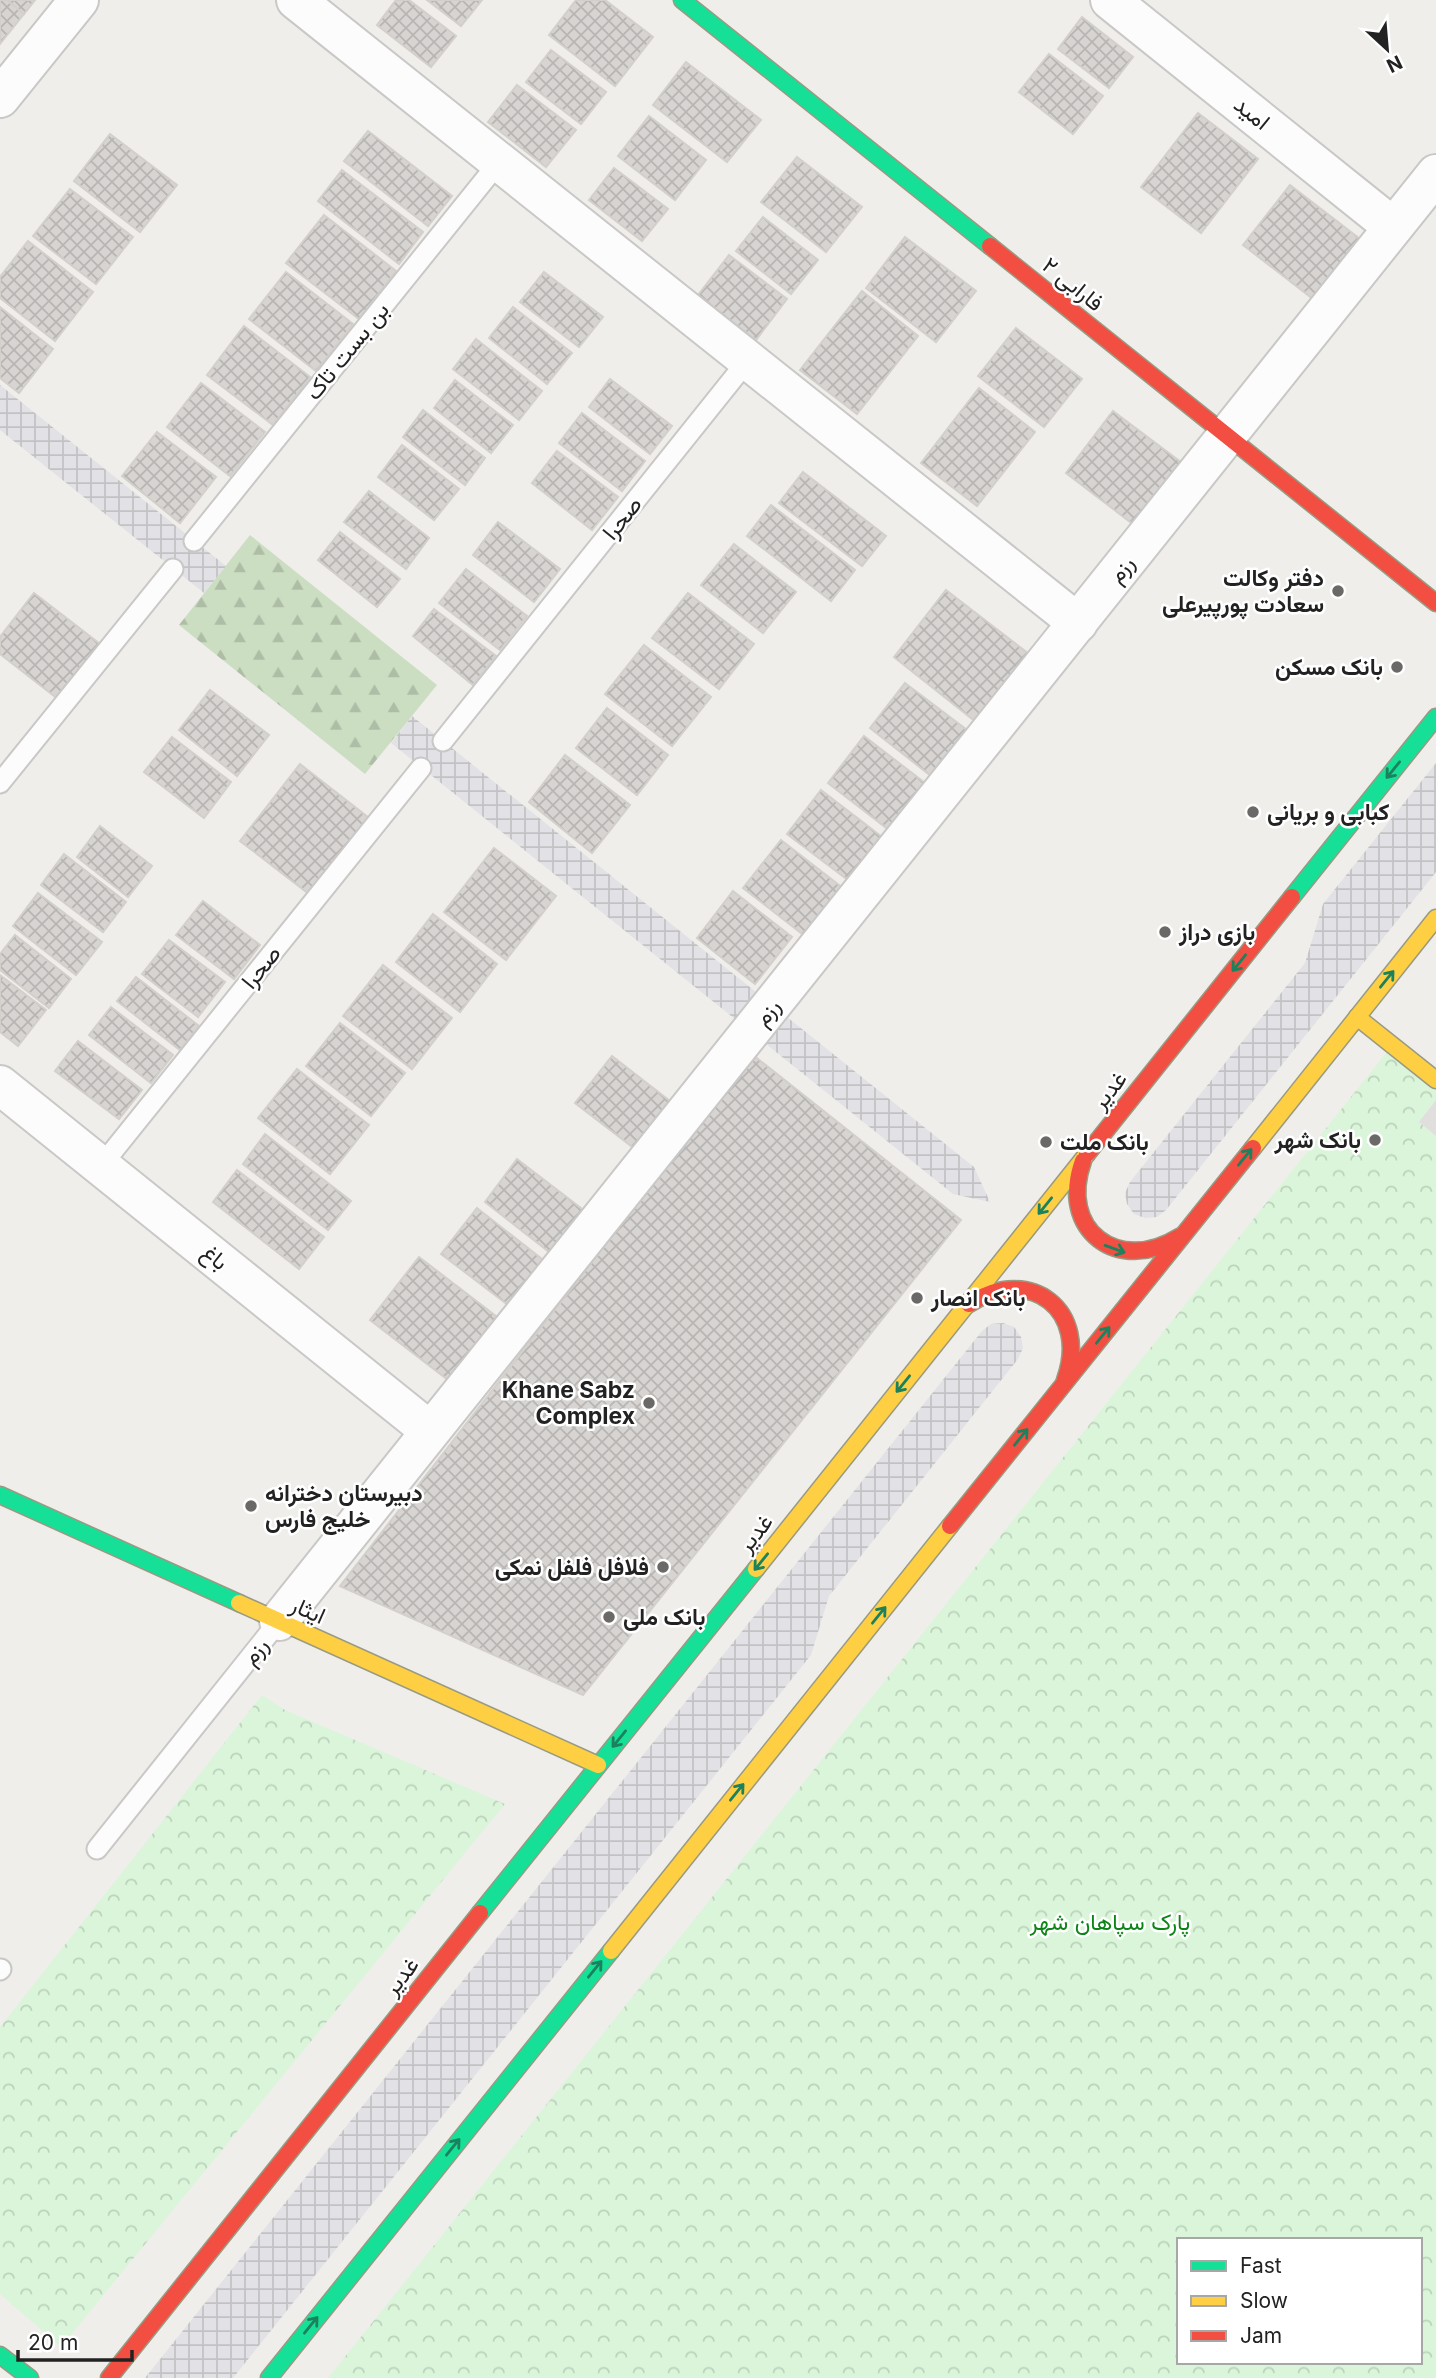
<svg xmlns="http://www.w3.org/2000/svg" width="1436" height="2378" viewBox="0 0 1436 2378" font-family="Inter,Vazirmatn,sans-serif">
<defs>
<pattern id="forest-firs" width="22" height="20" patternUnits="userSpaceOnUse" patternTransform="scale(1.75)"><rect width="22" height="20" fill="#cbdec1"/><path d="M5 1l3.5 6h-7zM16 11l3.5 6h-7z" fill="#aebea6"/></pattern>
<pattern id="park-crowns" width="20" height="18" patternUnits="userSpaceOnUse" patternTransform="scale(1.75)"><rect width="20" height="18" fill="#daf5da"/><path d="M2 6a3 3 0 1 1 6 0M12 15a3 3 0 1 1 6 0" fill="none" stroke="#bbd2bb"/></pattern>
<pattern id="plaza-grid" width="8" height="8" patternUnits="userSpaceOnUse" patternTransform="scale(1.75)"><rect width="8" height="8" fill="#e2e1e5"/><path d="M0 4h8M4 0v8" fill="none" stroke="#c2c1c4"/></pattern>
<pattern id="building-cross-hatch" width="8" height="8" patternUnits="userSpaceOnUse" patternTransform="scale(1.75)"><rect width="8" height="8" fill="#d7d4d2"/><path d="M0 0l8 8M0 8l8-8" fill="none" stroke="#b8b6b4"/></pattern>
</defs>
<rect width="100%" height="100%" fill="#f0eeeb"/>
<polygon fill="url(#forest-firs)" points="250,535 437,685 365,774 179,625"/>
<g fill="url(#park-crowns)" fill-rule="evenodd">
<path d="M1390,1048L1436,1085V1100L1419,1122L1436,1136V2378H328ZM1179,2240H1420V2362H1179Z"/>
<polygon points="262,1695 285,1710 505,1804 61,2347 0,2294 0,2027"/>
</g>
<polygon fill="#e0dfde" points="1436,1100 1436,1136 1419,1122"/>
<g fill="url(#plaza-grid)">
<polygon points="0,385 226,566 204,593 0,430"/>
<polygon points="412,716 974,1167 990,1202 953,1194 391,743"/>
<polygon points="1436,763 1436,872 1166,1210 1157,1217 1145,1218 1134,1214 1127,1204 1125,1193 1130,1182 1305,963 1323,904"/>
<polygon points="1003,1323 1014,1327 1021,1337 1023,1348 1018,1359 829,1596 811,1655 233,2378 145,2378 982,1331 991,1324"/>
</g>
<g fill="url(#building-cross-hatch)" stroke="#d3d0cc" stroke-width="2">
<polygon points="0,0 7,0 24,14 0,44"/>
<polygon points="7,0 35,0 24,14"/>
<polygon points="396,0 409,0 456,36 431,67 377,25"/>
<polygon points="427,0 482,0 461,26"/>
<polygon points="576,0 605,0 653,37 615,86 549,35"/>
<polygon points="1082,17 1133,57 1109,88 1058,49"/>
<polygon points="551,50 606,92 581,124 526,82"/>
<polygon points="1049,54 1103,96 1073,134 1019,92"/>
<polygon points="686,62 761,120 727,162 653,105"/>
<polygon points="517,85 576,130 546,167 488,122"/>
<polygon points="1198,113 1258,159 1201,233 1141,187"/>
<polygon points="649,116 706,160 675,200 618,156"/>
<polygon points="368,131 452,196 428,226 344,161"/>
<polygon points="110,134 177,185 140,232 74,181"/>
<polygon points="797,157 862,207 826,252 761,202"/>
<polygon points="614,168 668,209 642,241 589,200"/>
<polygon points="342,170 423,232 399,264 318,201"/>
<polygon points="1290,185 1360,239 1313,299 1243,245"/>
<polygon points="70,189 133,237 96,284 33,236"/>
<polygon points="324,215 396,271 359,319 286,263"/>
<polygon points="763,217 818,260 791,294 736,251"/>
<polygon points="905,237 976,291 936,342 866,288"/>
<polygon points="28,241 93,292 55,341 0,298 0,277"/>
<polygon points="729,255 787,299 756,340 698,295"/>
<polygon points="286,272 353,324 316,371 249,319"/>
<polygon points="544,272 603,317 579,347 520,302"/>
<polygon points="862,291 918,336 857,414 800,370"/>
<polygon points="0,307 53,349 19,393 0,378"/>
<polygon points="513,307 572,353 547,384 489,338"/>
<polygon points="244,326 310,377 273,425 207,375"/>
<polygon points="1016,328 1082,379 1044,427 978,376"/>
<polygon points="476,339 542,391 519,420 453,369"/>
<polygon points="610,379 672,426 650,454 589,407"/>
<polygon points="455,380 513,425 491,453 434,408"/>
<polygon points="201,383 265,432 230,476 167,427"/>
<polygon points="979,388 1035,432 977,506 921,463"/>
<polygon points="423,410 485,458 465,485 403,437"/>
<polygon points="1113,411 1186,466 1138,528 1066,473"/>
<polygon points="582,413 645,461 622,491 559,443"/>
<polygon points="157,432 216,477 180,523 122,476"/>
<polygon points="402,445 459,489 434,520 378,477"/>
<polygon points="557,451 618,497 592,530 532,483"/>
<polygon points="803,472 886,536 862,566 779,503"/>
<polygon points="369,491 429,538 406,569 344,522"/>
<polygon points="771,505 855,570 831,601 747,536"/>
<polygon points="498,522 560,569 534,602 473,555"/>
<polygon points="340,532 400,579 377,607 318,560"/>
<polygon points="734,544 796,592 763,633 701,585"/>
<polygon points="466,569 527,616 500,650 439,603"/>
<polygon points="946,590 1029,654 976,722 894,657"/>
<polygon points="34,593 100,644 58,699 0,654 0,637"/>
<polygon points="688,593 754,644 719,689 652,638"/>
<polygon points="434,609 496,656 473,685 413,636"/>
<polygon points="644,645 711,697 672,746 605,694"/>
<polygon points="905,683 967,730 931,776 870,728"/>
<polygon points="210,690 269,735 237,776 179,730"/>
<polygon points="607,708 668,755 637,795 576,748"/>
<polygon points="864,736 925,783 889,830 828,783"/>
<polygon points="172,737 231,782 204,818 144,772"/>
<polygon points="565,755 630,805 592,853 529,802"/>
<polygon points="300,764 369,818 309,894 240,841"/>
<polygon points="821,790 882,837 848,880 787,834"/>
<polygon points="100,826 152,866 128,897 77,857"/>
<polygon points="781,840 848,892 810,940 743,888"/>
<polygon points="494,848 556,896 506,960 444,912"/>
<polygon points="64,854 126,902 103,932 41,885"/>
<polygon points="733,891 792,937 755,984 697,938"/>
<polygon points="38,893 102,942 76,975 13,926"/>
<polygon points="203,901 260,945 234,979 176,935"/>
<polygon points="433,914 497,964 460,1012 396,962"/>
<polygon points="15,935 71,979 49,1008 0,970 0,954"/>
<polygon points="169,940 225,982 198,1017 142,974"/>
<polygon points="383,965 452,1018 412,1069 343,1016"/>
<polygon points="0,975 46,1010 18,1046 0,1032"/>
<polygon points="136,977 199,1026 180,1050 117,1001"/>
<polygon points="111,1007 173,1055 151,1083 89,1035"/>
<polygon points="340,1023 405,1073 371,1116 306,1066"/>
<polygon points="78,1041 142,1090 119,1119 55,1071"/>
<polygon points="753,1055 961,1220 583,1695 340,1586"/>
<polygon points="612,1056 675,1105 639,1152 575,1103"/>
<polygon points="297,1069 369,1125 330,1174 258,1118"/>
<polygon points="265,1134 351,1201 328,1230 243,1164"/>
<polygon points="517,1159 586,1212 553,1255 485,1202"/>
<polygon points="237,1170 324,1237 299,1269 213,1202"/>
<polygon points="477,1208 547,1263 512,1308 441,1254"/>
<polygon points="419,1257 501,1320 452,1383 370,1320"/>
</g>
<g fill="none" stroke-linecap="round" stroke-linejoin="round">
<defs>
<g id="lane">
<polyline points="194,541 499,162"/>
<polyline points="443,741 748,360"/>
<polyline points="0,783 173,569"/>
<polyline points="101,1166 421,768"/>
<polyline points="97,1849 279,1621"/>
<polyline points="0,1970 1,1969"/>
</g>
<g id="street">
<polyline points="296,0 1078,623"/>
<polyline points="1110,0 1393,227"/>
<polyline points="0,98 79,0"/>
<polyline points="0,1085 429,1430"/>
<polyline points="279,1621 1436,174"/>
</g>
<g id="fast">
<polyline points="682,0 990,246"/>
<polyline points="1292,897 1436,717"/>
<polyline points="0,1495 239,1603"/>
<polyline points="480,1913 756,1569"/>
<polyline points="0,2355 30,2378"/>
<polyline points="269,2378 611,1951"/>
</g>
<g id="slow">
<polyline points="1357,1017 1436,1080"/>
<polyline points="1253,1148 1436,918"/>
<polyline points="756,1569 1087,1154"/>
<polyline points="239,1603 598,1765"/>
<polyline points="611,1951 950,1526"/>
</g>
<g id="jam">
<polyline points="990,246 1436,603"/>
<polyline points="1087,1154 1292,897"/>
<path d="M1083,1161C1058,1230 1118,1275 1179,1237"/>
<path d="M969,1304C1031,1264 1090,1311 1065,1380"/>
<polyline points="950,1526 1253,1148"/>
<polyline points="109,2378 480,1913"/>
</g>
</defs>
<use href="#lane" stroke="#c9c8c7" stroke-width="23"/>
<use href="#street" stroke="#c9c8c7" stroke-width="42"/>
<use href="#fast" stroke="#999a82" stroke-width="19"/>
<use href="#slow" stroke="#999a82" stroke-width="19"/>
<use href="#jam" stroke="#999a82" stroke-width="19"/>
<use href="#lane" stroke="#fdfcfc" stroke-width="19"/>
<use href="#street" stroke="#fdfcfc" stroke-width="38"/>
<use href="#fast" stroke="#16e098" stroke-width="16"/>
<use href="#slow" stroke="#ffcf43" stroke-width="16"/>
<use href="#jam" stroke="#f24e42" stroke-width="16"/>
</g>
<defs><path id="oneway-shaft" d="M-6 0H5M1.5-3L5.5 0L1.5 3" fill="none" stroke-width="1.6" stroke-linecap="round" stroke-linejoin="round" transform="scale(1.75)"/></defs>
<g stroke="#1c815d">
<use href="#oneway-shaft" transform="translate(1393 770) rotate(129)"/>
<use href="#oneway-shaft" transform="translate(1239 963) rotate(129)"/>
<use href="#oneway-shaft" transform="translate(1387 979) rotate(-51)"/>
<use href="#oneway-shaft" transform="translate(1245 1157) rotate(-51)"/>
<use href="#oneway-shaft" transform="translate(1045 1206) rotate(129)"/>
<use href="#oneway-shaft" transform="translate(1115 1249) rotate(20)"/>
<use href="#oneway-shaft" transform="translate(1103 1335) rotate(-51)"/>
<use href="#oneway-shaft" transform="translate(903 1384) rotate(129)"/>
<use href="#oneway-shaft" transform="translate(1021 1437) rotate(-51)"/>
<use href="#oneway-shaft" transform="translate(761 1562) rotate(129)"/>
<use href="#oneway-shaft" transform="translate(879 1615) rotate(-51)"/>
<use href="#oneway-shaft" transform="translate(619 1739) rotate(129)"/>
<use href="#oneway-shaft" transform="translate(737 1792) rotate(-51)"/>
<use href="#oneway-shaft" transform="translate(595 1969) rotate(-51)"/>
<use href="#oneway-shaft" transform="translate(453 2147) rotate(-51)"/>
<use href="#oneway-shaft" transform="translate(311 2325) rotate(-51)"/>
</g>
<g fill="#6a6968" stroke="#fff" stroke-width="2.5">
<circle cx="1338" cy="591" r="7"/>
<circle cx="1397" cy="667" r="7"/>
<circle cx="1253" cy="812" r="7"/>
<circle cx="1165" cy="932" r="7"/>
<circle cx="1375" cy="1140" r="7"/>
<circle cx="1046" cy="1142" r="7"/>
<circle cx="917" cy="1298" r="7"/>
<circle cx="649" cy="1403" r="7"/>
<circle cx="251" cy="1506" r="7"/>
<circle cx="663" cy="1567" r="7"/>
<circle cx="609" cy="1617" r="7"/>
</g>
<g text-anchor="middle" stroke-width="5" stroke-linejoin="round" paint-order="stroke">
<g font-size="23" fill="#222" stroke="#fff">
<text transform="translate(1252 113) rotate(39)" y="8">امید</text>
<text transform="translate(1073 284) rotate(39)" y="8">فارابی ۲</text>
<text transform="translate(347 351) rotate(-51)" y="8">بن بست تاک</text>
<text transform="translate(622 518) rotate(-51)" y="8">صحرا</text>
<text transform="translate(1121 569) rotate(-51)" y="8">رزم</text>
<text transform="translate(261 967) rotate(-51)" y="8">صحرا</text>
<text transform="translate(767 1012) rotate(-51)" y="8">رزم</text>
<text transform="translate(1109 1090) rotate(-51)" y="8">غدیر</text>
<text transform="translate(215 1257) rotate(39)" y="8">باغ</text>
<text transform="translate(755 1533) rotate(-51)" y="8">غدیر</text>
<text transform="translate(308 1610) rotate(24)" y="8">ایثار</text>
<text transform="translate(255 1651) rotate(-51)" y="8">رزم</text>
<text transform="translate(401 1976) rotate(-51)" y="8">غدیر</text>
</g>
<g font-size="23" font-weight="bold" fill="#222" stroke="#fff" text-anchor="start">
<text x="1324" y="586" text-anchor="end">دفتر وکالت<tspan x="1324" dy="26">سعادت پورپیرعلی</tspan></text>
<text x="1383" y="675" text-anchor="end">بانک مسکن</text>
<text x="1267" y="820">کبابی و بریانی</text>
<text x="1179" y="940">بازی دراز</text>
<text x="1361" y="1148" text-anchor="end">بانک شهر</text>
<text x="1060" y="1150">بانک ملت</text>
<text x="931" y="1306">بانک انصار</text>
<text x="635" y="1398" text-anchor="end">Khane Sabz<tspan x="635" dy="26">Complex</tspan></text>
<text x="265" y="1501">دبیرستان دخترانه<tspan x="265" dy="26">خلیج فارس</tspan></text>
<text x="649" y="1575" text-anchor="end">فلافل فلفل نمکی</text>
<text x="623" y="1625">بانک ملی</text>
</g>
<g font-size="23" fill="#0c8416" stroke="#fff">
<text x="1110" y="1930">پارک سپاهان شهر</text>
</g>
</g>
<rect x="1177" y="2238" width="245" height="126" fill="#ffffff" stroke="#a7a7a7" stroke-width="2"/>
<rect x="1191" y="2261" width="35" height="10" fill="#16e098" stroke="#a7a7a7" stroke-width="2"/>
<text x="1240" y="2273" font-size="21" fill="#222222">Fast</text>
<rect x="1191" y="2296" width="35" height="10" fill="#ffcf43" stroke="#a7a7a7" stroke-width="2"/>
<text x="1240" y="2308" font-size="21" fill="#222222">Slow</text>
<rect x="1191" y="2331" width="35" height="10" fill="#f24e42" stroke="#a7a7a7" stroke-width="2"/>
<text x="1240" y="2343" font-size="21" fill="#222222">Jam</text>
<g transform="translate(1387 49) rotate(154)" stroke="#ffffff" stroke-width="5" paint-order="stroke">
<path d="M0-5L12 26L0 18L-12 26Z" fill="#222222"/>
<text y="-10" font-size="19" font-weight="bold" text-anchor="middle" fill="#222222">N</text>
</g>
<path d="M18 2350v10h114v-10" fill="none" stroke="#222222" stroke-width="3.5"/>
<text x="28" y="2350" font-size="21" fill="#222222" stroke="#ffffff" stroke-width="5" paint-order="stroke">20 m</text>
</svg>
